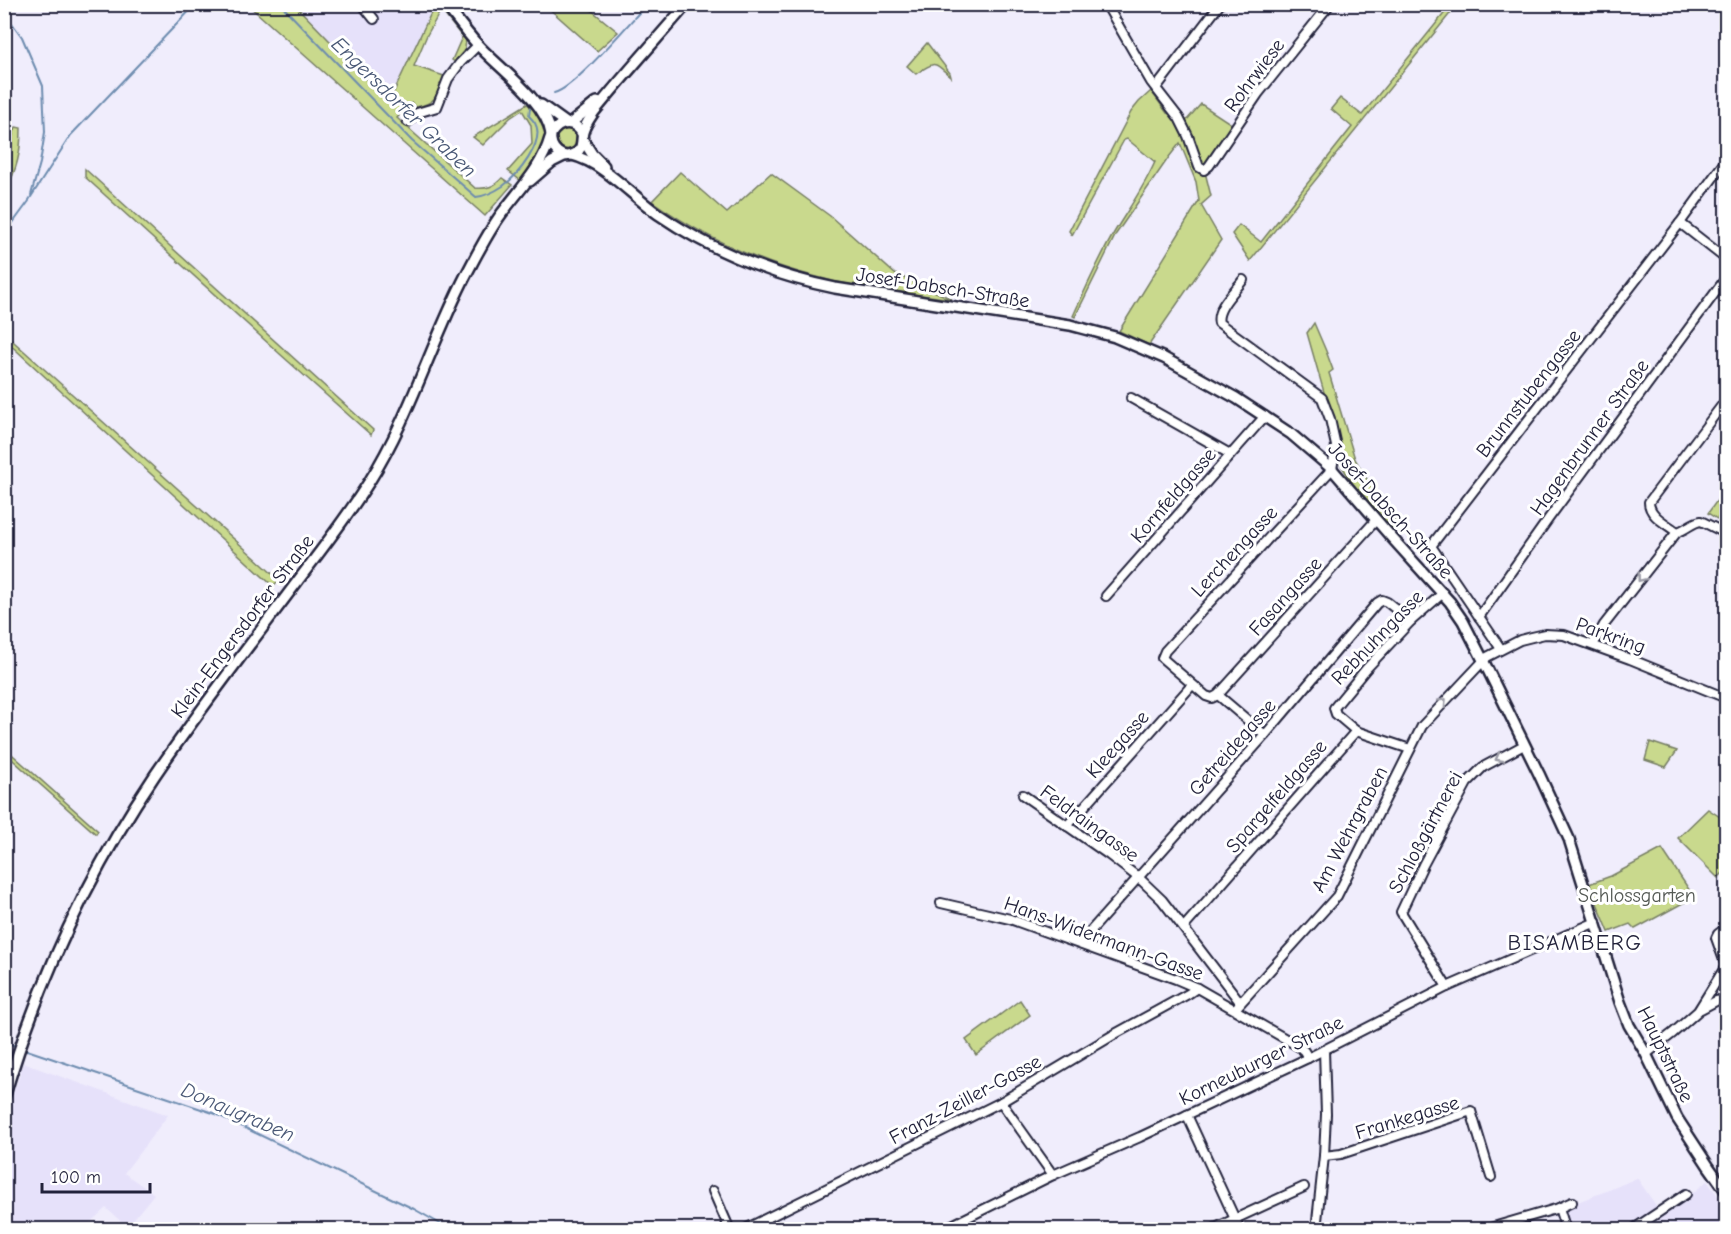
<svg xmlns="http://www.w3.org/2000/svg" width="1731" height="1234" viewBox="0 0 1731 1234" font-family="'Comic Neue',sans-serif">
<rect width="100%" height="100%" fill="#f0edfc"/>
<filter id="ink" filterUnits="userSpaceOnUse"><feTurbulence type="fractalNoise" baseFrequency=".0167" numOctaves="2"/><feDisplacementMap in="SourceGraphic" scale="12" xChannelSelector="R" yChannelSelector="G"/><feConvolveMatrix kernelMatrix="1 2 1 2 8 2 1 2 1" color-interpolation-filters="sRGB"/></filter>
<g filter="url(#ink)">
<g fill="#e6e1fa">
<polygon points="435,4 389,102 295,5"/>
<polygon points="23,1063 168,1115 124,1173 154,1194 127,1227 106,1208 83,1229 5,1229 4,1083 16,1087"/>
<polygon points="1637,1178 1657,1207 1654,1210 1627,1230 1571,1229 1565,1209 1576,1206 1575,1203 1609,1190"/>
<polygon points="1707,1181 1726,1207 1726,1225 1719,1229 1638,1230 1694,1192"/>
</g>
<g fill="#c9d98d" stroke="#767e64" stroke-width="1.5">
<path d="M248,5H295L389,102L431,13L425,5H441L466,38L465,49L455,62L452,60L462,37L441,10L427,35L414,66L444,76C437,94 437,104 416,107L411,103L397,118L475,188C487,189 494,187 502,178L512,185L485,216Z"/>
<polygon points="545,5 585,5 618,32 597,51"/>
<polygon points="1451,5 1457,5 1250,261 1232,234 1239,225 1261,242 1352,127 1331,109 1340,98 1362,115"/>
<path d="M927,43L950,73L951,77C934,62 936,60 916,74L907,66Z"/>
<path d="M1151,91L1167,113L1173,115L1179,111L1186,121L1201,104L1233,125L1205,172L1211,196L1201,205L1221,240L1149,345L1119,331L1199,201L1196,182L1180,143L1169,157L1116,234L1075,317L1073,316C1086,288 1099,258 1115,231C1129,208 1144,187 1155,162L1127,139L1124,140L1072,235L1069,231L1131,112L1139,102Z"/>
<path d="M527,104C552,121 549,133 538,157C533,166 529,175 520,180L508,171L532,144L531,125L522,110L510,118L483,145L473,137Z"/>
<circle cx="567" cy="139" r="12"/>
<path d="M16,127L21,128C21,153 17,169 5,192V154Z"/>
<polygon points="85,169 373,430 371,435 280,354 85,177"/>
<path d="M680,172L727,213L771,173L830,216L895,274L952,299C907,293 861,289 817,277C757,262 702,236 652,201Z"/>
<polygon points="1314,323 1326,351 1333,370 1329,373 1355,459 1379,500 1399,525 1392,534 1356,489 1340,463 1340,448 1307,333"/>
<polygon points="5,334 263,565 279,580 273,586 5,340"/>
<polygon points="1726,488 1726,508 1717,519 1708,513"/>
<polygon points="1650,742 1677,751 1666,767 1645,760"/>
<polygon points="5,748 98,831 96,834 5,753"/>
<polygon points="1708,809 1726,821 1726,870 1718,878 1678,838"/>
<polygon points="1662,849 1694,897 1635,929 1630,924 1609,932 1589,884 1611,876"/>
<polygon points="1020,1000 1030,1015 976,1055 966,1040"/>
</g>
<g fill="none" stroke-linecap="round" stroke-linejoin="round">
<g stroke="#6d8caf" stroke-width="2">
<path d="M278,4L285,9L412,141L476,197C486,196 494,192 503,186C517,176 546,142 535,123C533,120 531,118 529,116L530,108"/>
<polyline points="4,12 22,37 43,86 45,132 40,163 31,195"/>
<path d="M554,93C575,88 629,23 647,4"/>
<polyline points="29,200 71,135 196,4"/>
<polyline points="4,235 29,201"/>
<polyline points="4,1042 19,1047"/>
<polyline points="24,1049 216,1114 414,1209 451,1230"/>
</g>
<defs>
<g id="minor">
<polyline points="362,4 374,19"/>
<polyline points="1106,4 1151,82 1179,118 1188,136 1199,167 1204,170 1209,166 1258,94 1330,4"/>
<polyline points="1156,88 1220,4"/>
<polyline points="408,122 417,113 437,107 448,79 460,63 478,45"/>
<polyline points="1680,223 1726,259"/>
<path d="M1243,280C1235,291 1215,309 1219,323L1322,398L1330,419L1336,446L1332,469L1165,651L1162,658L1206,696L1212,698L1218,695L1265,735"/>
<polyline points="1131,398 1230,454"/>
<path d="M1677,532C1667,524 1649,516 1649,502L1726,400"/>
<path d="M1677,532C1686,530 1692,522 1701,521L1725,533"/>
<polyline points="1106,596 1265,416"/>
<polyline points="1479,617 1549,518 1726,278"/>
<polyline points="1593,645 1604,625 1677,532"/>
<polyline points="1501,649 1431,546 1680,223 1726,160"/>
<polyline points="1218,695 1376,520"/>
<polyline points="1410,749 1356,731 1336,714 1334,708 1366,669 1411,621 1443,593"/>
<polyline points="1023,795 1109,855 1139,878 1162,900 1240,1002"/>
<polyline points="1067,826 1192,685"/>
<polyline points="941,903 1010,919 1176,979 1197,988 1298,1046 1304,1051 1308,1058"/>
<polyline points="1184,927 1356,731"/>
<polyline points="1083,945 1087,935 1265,735 1377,603 1382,600 1387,602 1411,621"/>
<polyline points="1726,966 1716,938 1718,934 1726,928"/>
<polyline points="1720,976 1726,984"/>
<polyline points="1447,987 1401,912 1423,865 1467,783 1483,767 1524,745"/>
<polyline points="1235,1009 1337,896 1422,726 1487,657 1520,640 1532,637 1545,634 1564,635 1630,659 1726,698"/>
<polyline points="1701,1009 1716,1001 1726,998"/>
<polyline points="1646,1054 1673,1033 1698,1011 1726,966"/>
<polyline points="1001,1102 1053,1175"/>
<polyline points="1187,1115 1240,1230"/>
<polyline points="1324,1156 1341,1154 1471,1111 1491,1177"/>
<polyline points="713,1191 730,1230"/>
<polyline points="1559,1208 1572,1202"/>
<polyline points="743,1230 1001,1102 1115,1034 1188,994 1197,988"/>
<polyline points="942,1230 1053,1175 1140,1137 1308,1058 1447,987 1596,922"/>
<polyline points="1211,1230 1304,1187"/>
<polyline points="1316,1230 1324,1156 1326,1114 1324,1050"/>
<polyline points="1483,1230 1559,1208 1566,1230"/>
<polyline points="1632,1230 1686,1194"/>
</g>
<g id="major">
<path d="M445,4C456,18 466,32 478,45C500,69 546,101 551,134"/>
<polyline points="541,105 566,123"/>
<polyline points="571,123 597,102"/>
<path d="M582,134C575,120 560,120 551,134C549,148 562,162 576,153C584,147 581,140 583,132C585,125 590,118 594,112C624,75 656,40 687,4"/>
<polyline points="583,140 592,154 604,166"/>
<path d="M572,155C604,163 631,195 658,214C712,251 771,275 835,288L1070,325L1115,337L1164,358L1236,398L1291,434L1332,469L1392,538L1450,602L1463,621L1483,660L1539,774L1569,839L1620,1002L1629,1025L1646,1054L1677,1118L1709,1167L1726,1191"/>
<polyline points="530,181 552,162 564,156"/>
<path d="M4,1098C38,983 88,874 155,775C200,709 249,646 297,582C322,549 347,517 369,482C410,417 431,343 466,275C477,254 488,232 502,213C520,189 542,167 550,138"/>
</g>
</defs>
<use href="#minor" stroke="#22223b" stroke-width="12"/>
<use href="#major" stroke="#22223b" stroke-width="14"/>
<use href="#minor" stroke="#fff" stroke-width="8"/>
<use href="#major" stroke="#fff" stroke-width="9"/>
</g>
<defs><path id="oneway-chevron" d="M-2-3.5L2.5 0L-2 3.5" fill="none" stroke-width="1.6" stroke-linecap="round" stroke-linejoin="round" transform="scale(1.5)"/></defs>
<g stroke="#9c9ca7">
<use href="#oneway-chevron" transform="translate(1641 578) rotate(128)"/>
<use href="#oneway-chevron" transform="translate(1443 702) rotate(-47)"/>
<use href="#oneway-chevron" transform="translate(1499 758) rotate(152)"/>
</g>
</g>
<g text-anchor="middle" stroke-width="6" stroke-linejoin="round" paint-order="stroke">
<g font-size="20" fill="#22223b" stroke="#fff">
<text transform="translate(1254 75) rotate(-53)" y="7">Rohrwiese</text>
<text transform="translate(943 287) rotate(9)" y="7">Josef-Dabsch-Straße</text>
<text transform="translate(1528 393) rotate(-52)" y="7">Brunnstubengasse</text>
<text transform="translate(1589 437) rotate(-54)" y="7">Hagenbrunner Straße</text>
<text transform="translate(1173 495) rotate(-49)" y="7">Kornfeldgasse</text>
<text transform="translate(1391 510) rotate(48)" y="7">Josef-Dabsch-Straße</text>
<text transform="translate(1234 551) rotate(-47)" y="7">Lerchengasse</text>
<text transform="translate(1285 596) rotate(-48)" y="7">Fasangasse</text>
<text transform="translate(242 626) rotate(-53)" y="7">Klein-Engersdorfer Straße</text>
<text transform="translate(1611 635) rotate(20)" y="7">Parkring</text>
<text transform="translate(1377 637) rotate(-46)" y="7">Rebhuhngasse</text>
<text transform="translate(1117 744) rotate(-48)" y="7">Kleegasse</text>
<text transform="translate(1232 747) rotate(-49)" y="7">Getreidegasse</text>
<text transform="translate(1276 796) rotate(-49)" y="7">Spargelfeldgasse</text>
<text transform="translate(1090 823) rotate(36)" y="7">Feldraingasse</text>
<text transform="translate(1349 829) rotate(-62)" y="7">Am Wehrgraben</text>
<text transform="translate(1425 832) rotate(-62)" y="7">Schloßgärtnerei</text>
<text transform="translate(1104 938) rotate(20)" y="7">Hans-Widermann-Gasse</text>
<text transform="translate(1666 1054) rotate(64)" y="7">Hauptstraße</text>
<text transform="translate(1261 1060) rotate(-26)" y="7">Korneuburger Straße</text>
<text transform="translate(965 1099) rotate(-28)" y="7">Franz-Zeiller-Gasse</text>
<text transform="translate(1407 1117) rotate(-17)" y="7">Frankegasse</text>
</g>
<g font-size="20" fill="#545954" stroke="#fff">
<text x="1637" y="902">Schlossgarten</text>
</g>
<g font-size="21" font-style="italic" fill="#485775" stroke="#fff">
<text transform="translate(404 107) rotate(44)" y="7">Engersdorfer Graben</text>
<text transform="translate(238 1112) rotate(23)" y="7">Donaugraben</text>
</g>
<g font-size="22" letter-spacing="1.5" fill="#22223b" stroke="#fff">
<text x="1575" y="950">BISAMBERG</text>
</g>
</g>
<rect width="1731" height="1234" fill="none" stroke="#fff" stroke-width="24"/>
<rect x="12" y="12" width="1707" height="1210" fill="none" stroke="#22223b" stroke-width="2" filter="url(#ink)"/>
<path d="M42 1183v9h108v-9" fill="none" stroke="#22223b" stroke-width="3"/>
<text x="51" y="1183" font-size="18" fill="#22223b" stroke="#ffffff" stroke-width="4.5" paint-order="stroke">100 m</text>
</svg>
